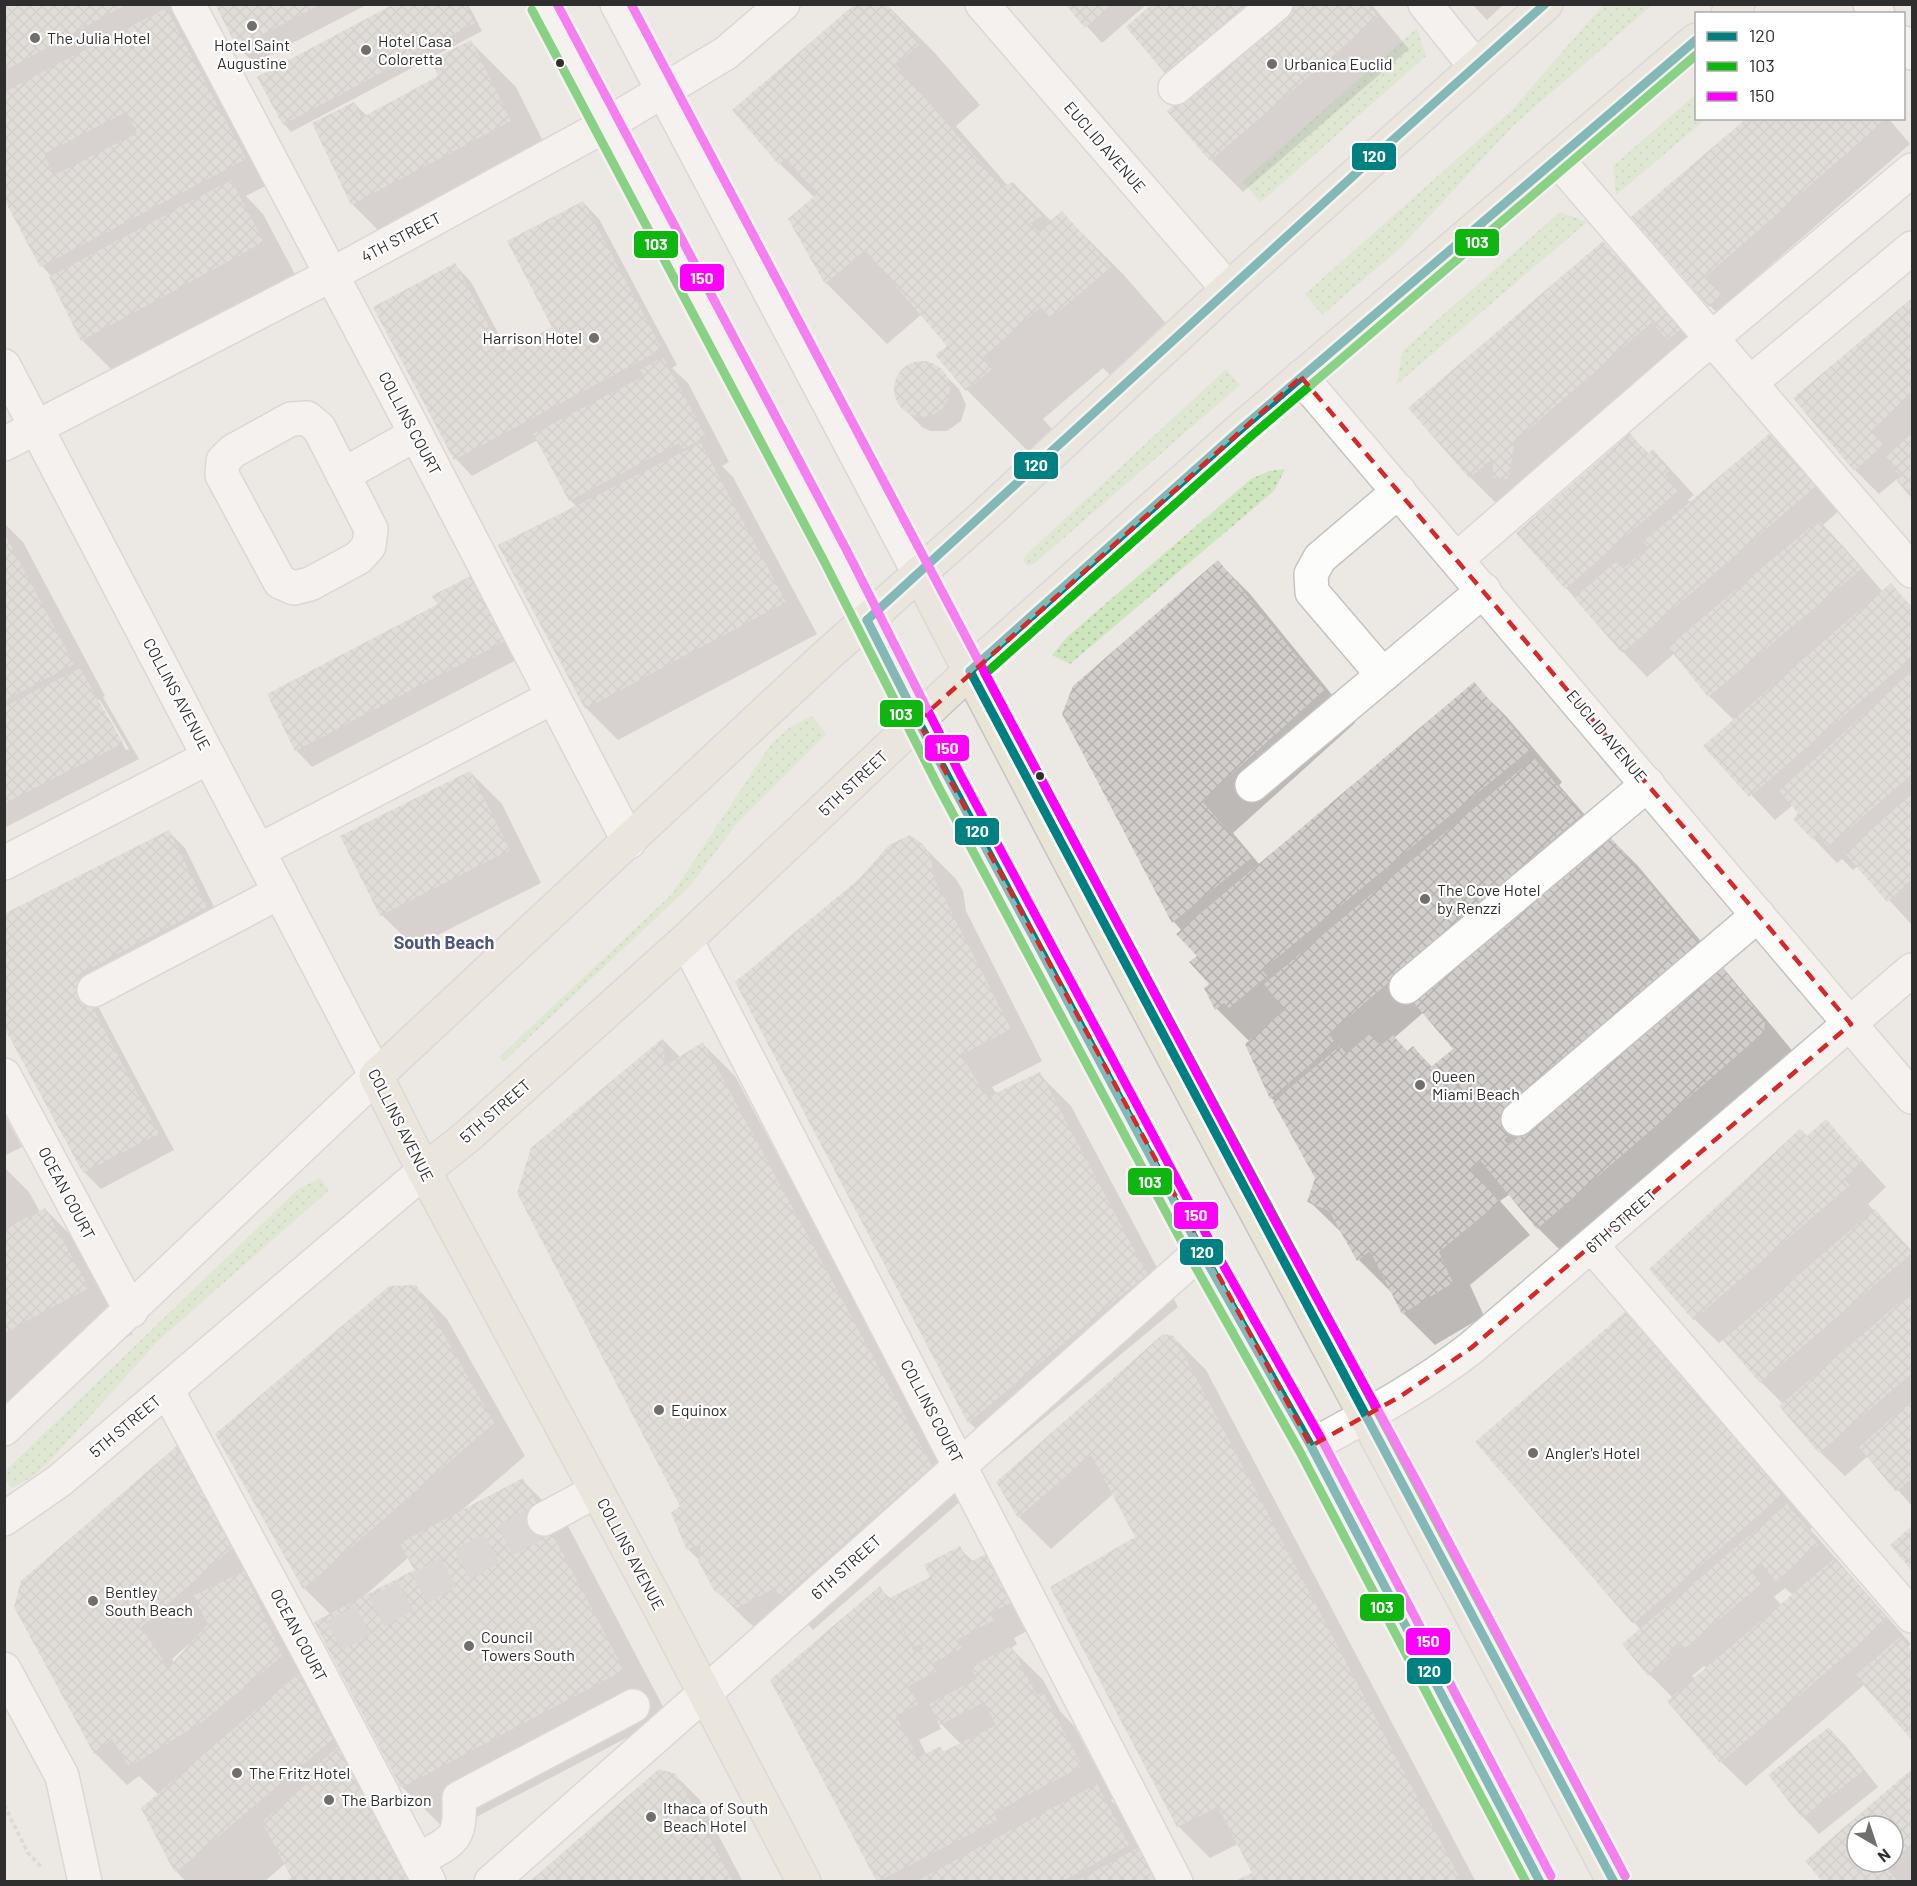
<svg xmlns="http://www.w3.org/2000/svg" width="1917" height="1886" viewBox="0 0 1917 1886" font-family="Barlow,sans-serif">
<defs>
<pattern id="grass-dots" width="8" height="8" patternUnits="userSpaceOnUse" patternTransform="scale(1.5)"><rect width="8" height="8" fill="#cee6be"/><path d="M2 2h.1M6 6h.1" fill="none" stroke="#b1c6a4" stroke-width="1.8" stroke-linecap="round"/></pattern>
<pattern id="building-cross-hatch" width="8" height="8" patternUnits="userSpaceOnUse" patternTransform="scale(1.5)"><rect width="8" height="8" fill="#d1cecb"/><path d="M0 0l8 8M0 8l8-8" fill="none" stroke="#b4b1af"/></pattern>
</defs>
<rect width="100%" height="100%" fill="#ece8e4"/>
<g fill="url(#grass-dots)">
<polygon points="1603,5 1652,5 1514,125 1398,250 1322,315 1305,294 1511,111"/>
<polygon points="1417,28 1426,56 1261,202 1242,182"/>
<polygon points="1696,94 1696,118 1706,119 1616,195 1613,166"/>
<polygon points="1560,212 1587,222 1396,385 1403,350"/>
<polygon points="1226,369 1240,385 1034,564 1027,566 1023,561 1026,555"/>
<polygon points="1285,469 1274,491 1070,664 1052,655 1067,637 1251,479 1269,471"/>
<polygon points="812,716 826,734 737,823 691,885 503,1062 499,1057 672,894 771,744 789,728"/>
<polygon points="320,1178 329,1190 159,1340 48,1463 34,1476 12,1488 5,1479 5,1471 297,1190"/>
</g>
<g fill="#0003" fill-rule="evenodd">
<polygon points="4,4 182,4 269,184 246,196 263,214 295,274 114,372 82,340 52,277 42,266 4,196"/>
<polygon points="216,4 368,4 254,63 238,47"/>
<polygon points="397,4 468,4 482,31 291,132 284,124"/>
<polygon points="858,4 886,4 934,52 980,105 956,126 1008,186 1013,183 1052,222 1062,213 1123,274 1171,329 1113,378 1103,368 1043,419 1053,430 1028,451 967,390 938,356 949,346 922,314 887,344 826,283 790,219 815,198 780,164"/>
<polygon points="1067,4 1147,4 1102,43"/>
<polygon points="1155,4 1371,4 1409,49 1243,192 1211,160 1169,111 1188,95"/>
<polygon points="1472,4 1504,4 1487,20"/>
<polygon points="471,42 516,87 556,167 398,250 352,204 314,124 354,103 367,116 440,77"/>
<polygon points="1750,118 1888,118 1910,144 1729,301 1745,320 1735,330 1710,306 1634,217"/>
<polygon points="583,202 599,219 677,365 672,368 688,383 729,462 722,466 733,477 817,634 618,740 586,708 577,507 570,500 538,440 472,476 456,459 375,308 455,265 471,282 508,352 554,327"/>
<polygon points="1603,243 1635,275 1711,363 1700,371 1684,354 1545,474 1540,511 1502,509 1470,477"/>
<polygon points="1912,300 1912,497 1897,479 1879,494 1855,470 1795,398"/>
<polygon points="918,362 935,366 942,372 959,389 966,405 961,421 947,431 930,431 922,427 905,410 896,395 895,387 898,378 910,365"/>
<polygon points="1630,435 1649,454 1653,451 1677,476 1694,495 1688,500 1691,503 1769,435 1794,459 1839,511 1823,525 1843,546 1883,592 1891,585 1912,607 1912,925 1858,866 1853,870 1842,859 1837,863 1813,838 1800,813 1793,805 1775,820 1705,746 1734,720 1709,696 1675,653 1647,677 1623,652 1566,588"/>
<path d="M4,523L23,542L105,696L103,697L139,759L4,828ZM97,700H100L129,749L126,750Z"/>
<path d="M1218,562L1250,594L1355,723L1233,833L1260,865L1473,684L1506,716L1562,782L1559,785L1604,837L1606,834L1638,866L1796,1055L1570,1260L1538,1228L1510,1194L1500,1201L1530,1235L1470,1285L1484,1316L1435,1345L1403,1313L1392,1291L1391,1292L1359,1260L1344,1235L1309,1201L1316,1178L1276,1102L1271,1098L1250,1042L1217,1009L1206,989L1211,984L1199,957L1182,931L1174,922L1063,714ZM1424,1012L1455,1049L1433,1068L1413,1048L1408,1052L1394,1038Z"/>
<polygon points="472,577 520,658 312,767 296,750 269,694 441,605"/>
<polygon points="470,772 502,804 541,883 414,947 382,915 342,837"/>
<polygon points="169,832 185,848 222,923 91,993 174,1150 101,1189 84,1172 4,1024"/>
<polygon points="923,846 956,879 963,891 966,911 1042,1061 992,1087 997,1094 1039,1074 1071,1106 1178,1307 1001,1454 969,1422 737,983 860,880"/>
<polygon points="663,1040 681,1058 703,1044 735,1076 963,1499 813,1630 805,1621 770,1639 748,1622 715,1589 699,1560 688,1549 682,1506 532,1149"/>
<polygon points="4,1114 22,1147 4,1156"/>
<polygon points="1826,1121 1886,1187 1868,1204 1912,1251 1912,1506 1868,1456 1845,1476 1820,1452 1781,1406 1784,1405 1761,1382 1724,1339 1719,1343 1694,1319 1651,1269"/>
<polygon points="4,1167 29,1192 40,1212 45,1209 90,1255 133,1334 4,1403"/>
<path d="M415,1286L447,1319L525,1456L461,1511L522,1480L568,1526L668,1716L448,1832L402,1787L331,1615L304,1588L217,1434ZM409,1557L416,1571L363,1597Z"/>
<path d="M1625,1314L1657,1346L1814,1527L1810,1529L1911,1644L1908,1647L1912,1651V1738L1865,1684L1746,1786L1721,1762L1673,1698L1650,1675L1624,1645L1641,1630L1477,1442ZM1785,1588L1793,1595L1781,1605L1774,1597ZM1704,1666L1707,1669L1695,1679L1692,1676Z"/>
<polygon points="1173,1337 1206,1370 1476,1882 1236,1882 1254,1874 1238,1844 1210,1858 1178,1826 1137,1538 1113,1494 1051,1549 1019,1517"/>
<path d="M178,1447L210,1479L434,1882L293,1877L286,1863L264,1882H186L177,1872L143,1808L159,1795L139,1776L127,1785L95,1753L16,1607ZM188,1645L189,1647L174,1663L172,1659Z"/>
<polygon points="1912,1528 1912,1569 1892,1545"/>
<path d="M959,1548L974,1562L985,1556L1010,1581L1034,1627L1014,1638L1017,1644L1011,1648L1043,1680L1060,1711L1074,1726L1113,1799L1111,1800L1122,1811L1170,1882H879L772,1680L879,1588L891,1599L932,1578ZM937,1720L962,1745L945,1753L940,1748L927,1755L919,1740L941,1729Z"/>
<polygon points="1829,1729 1845,1745 1878,1787 1819,1834 1803,1817 1770,1775"/>
<path d="M1912,1771V1882H1825L1807,1861ZM1857,1826H1893V1862H1857Z"/>
<polygon points="675,1775 700,1800 743,1882 531,1882"/>
</g>
<g fill="url(#building-cross-hatch)" fill-rule="evenodd">
<polygon points="4,4 127,4 4,71"/>
<polygon points="215,4 321,4 237,48"/>
<polygon points="394,4 465,4 475,23 283,125 257,77"/>
<polygon points="855,4 886,4 920,44 896,65 1002,187 1013,182 1042,216 1030,223 1038,232 1062,211 1111,267 1051,318 1041,307 983,357 993,368 966,391 935,355 947,346 865,250 825,284 788,219 817,194 786,158 779,165 732,110"/>
<polygon points="1065,4 1112,4 1085,28"/>
<polygon points="1152,4 1253,4 1168,77 1126,27"/>
<polygon points="1290,5 1368,5 1378,17 1210,161 1167,111"/>
<path d="M166,8L246,159L40,267L4,199V92ZM126,112L137,133L54,175L44,154Z"/>
<polygon points="471,40 511,121 351,205 312,123 354,102 361,118 438,76 431,60"/>
<polygon points="1747,118 1887,118 1706,276 1722,295 1709,307 1631,217"/>
<polygon points="231,180 264,242 81,341 49,277"/>
<polygon points="583,201 662,349 454,460 373,307 455,263 503,353 552,327 507,241"/>
<polygon points="1603,241 1680,330 1667,340 1652,322 1514,442 1509,479 1493,478 1493,458 1469,478 1408,408"/>
<polygon points="1912,298 1912,394 1872,430 1883,445 1854,471 1793,398"/>
<polygon points="663,357 706,437 683,449 679,443 569,501 533,434 644,376 640,370"/>
<circle cx="922" cy="389" r="28"/>
<polygon points="1630,433 1647,454 1653,449 1671,470 1665,474 1679,490 1565,589 1516,533"/>
<polygon points="1770,433 1816,486 1622,653 1574,598 1618,560 1625,567 1648,547 1643,542"/>
<polygon points="1910,435 1912,438 1912,499 1897,481 1901,476 1885,458"/>
<polygon points="701,443 786,602 585,709 498,545"/>
<polygon points="1819,520 1861,569 1708,697 1668,647"/>
<polygon points="4,533 74,664 4,701"/>
<polygon points="1218,560 1324,690 1202,801 1251,858 1172,923 1062,714 1073,686"/>
<polygon points="473,575 505,641 295,751 267,694 438,604 431,596"/>
<polygon points="1891,583 1912,608 1912,657 1749,797 1703,746"/>
<polygon points="80,668 123,743 4,804 4,707"/>
<polygon points="1912,671 1912,774 1828,847 1818,835 1812,839 1793,819 1798,813 1779,791"/>
<polygon points="1474,682 1531,749 1262,970 1267,976 1229,1008 1224,1003 1215,1010 1204,988 1209,984 1189,962 1197,956 1176,934"/>
<polygon points="1534,758 1582,814 1329,1034 1335,1043 1270,1099 1245,1044 1285,1010 1264,984"/>
<polygon points="470,771 510,850 380,916 340,836"/>
<polygon points="1912,794 1912,879 1887,902 1845,853"/>
<polygon points="169,830 207,907 76,976 159,1134 83,1173 4,1027 4,914"/>
<polygon points="1606,832 1706,951 1504,1140 1509,1145 1720,965 1765,1021 1764,1032 1537,1229 1480,1160 1470,1168 1499,1202 1439,1252 1453,1283 1402,1314 1370,1251 1357,1261 1329,1211 1307,1202 1315,1178 1273,1102 1340,1046 1346,1054 1370,1034 1380,1046 1393,1035 1407,1051 1413,1046 1431,1067 1453,1049 1410,998"/>
<polygon points="910,835 924,845 931,858 934,878 1011,1029 961,1055 987,1097 1040,1072 1147,1274 968,1423 735,982 859,879 889,845"/>
<polygon points="663,1038 665,1066 703,1042 932,1466 780,1599 775,1588 737,1608 714,1590 698,1561 701,1544 687,1550 671,1513 680,1506 517,1193 531,1148"/>
<polygon points="1826,1119 1863,1162 1844,1179 1850,1185 1693,1320 1649,1269 1800,1129 1807,1136"/>
<polygon points="45,1208 89,1288 4,1333 4,1225 6,1228"/>
<polygon points="1875,1209 1912,1253 1760,1383 1723,1340"/>
<polygon points="416,1285 494,1423 303,1589 215,1434 389,1286"/>
<polygon points="1912,1292 1912,1373 1819,1453 1779,1406"/>
<polygon points="1625,1312 1783,1494 1633,1624 1475,1442"/>
<polygon points="1163,1334 1174,1336 1462,1882 1233,1882 1252,1873 1218,1807 1177,1827 1050,1587 1135,1537 1091,1454 1018,1518 996,1482"/>
<polygon points="1912,1400 1912,1478 1896,1492 1859,1447"/>
<polygon points="178,1445 232,1548 141,1627 168,1668 208,1624 193,1596 244,1571 282,1656 202,1722 129,1767 112,1739 94,1754 14,1607 21,1581"/>
<polygon points="523,1478 624,1670 401,1788 314,1622 414,1570 400,1543"/>
<polygon points="1787,1504 1820,1543 1776,1581 1761,1563 1751,1572 1761,1584 1684,1649 1679,1642 1669,1651 1672,1655 1648,1676 1622,1644"/>
<polygon points="1912,1526 1912,1571 1890,1545"/>
<polygon points="960,1546 968,1563 986,1554 1011,1603 990,1613 994,1620 957,1640 962,1648 933,1663 937,1671 908,1686 918,1704 896,1716 918,1758 940,1746 943,1752 996,1725 984,1702 940,1725 929,1704 977,1679 970,1667 1011,1646 1037,1695 1043,1692 1082,1766 994,1813 997,1820 877,1882 770,1680 880,1586 915,1653 923,1649 921,1644 913,1647 888,1599 930,1577 924,1565"/>
<polygon points="1835,1558 1888,1619 1720,1763 1667,1701"/>
<polygon points="1900,1637 1912,1651 1912,1740 1855,1676"/>
<polygon points="298,1674 333,1739 175,1873 141,1808"/>
<polygon points="1829,1727 1863,1771 1802,1818 1768,1775"/>
<polygon points="340,1745 414,1882 286,1882 291,1877 262,1822 314,1778 309,1772"/>
<polygon points="659,1769 676,1774 733,1882 529,1882"/>
<path d="M1912,1769V1845L1886,1868L1898,1882H1823L1805,1861ZM1857,1826H1893V1862H1857Z"/>
<polygon points="1097,1784 1129,1845 1061,1882 915,1882"/>
<polygon points="1147,1843 1167,1882 1075,1882"/>
</g>
<g fill="none" stroke-linecap="round" stroke-linejoin="round">
<polyline stroke="#c6c3c0" stroke-width="33" stroke-dasharray="33 16" stroke-linecap="butt" points="334,1636 544,1519"/>
<defs>
<g id="minor">
<polyline points="188,4 416,434 629,842"/>
<polyline points="543,4 867,620"/>
<polyline points="617,4 919,573"/>
<polyline points="982,4 1228,289"/>
<polyline points="1425,4 1475,66"/>
<polyline points="1870,4 1878,14"/>
<polyline points="1904,43 1912,53"/>
<polyline points="1175,88 1276,4"/>
<polyline points="1557,159 1912,571"/>
<polyline points="4,366 376,1076 4,1429"/>
<polyline points="1301,377 1912,1097"/>
<polyline points="1750,383 1912,248"/>
<polygon points="307,418 319,428 371,529 369,546 358,558 310,584 294,588 280,582 222,475 223,461 233,451 291,419"/>
<polyline points="4,444 331,275 606,125 726,53 783,4"/>
<polyline points="343,475 416,434"/>
<polyline points="1457,559 1712,338 1912,170"/>
<polyline points="1383,675 1312,592 1311,574 1320,558 1399,491"/>
<polyline points="1252,785 1484,590"/>
<polyline points="258,851 553,697"/>
<polyline points="4,863 209,757"/>
<polyline points="686,940 1176,1882"/>
<polyline points="1406,987 1648,784"/>
<polyline points="94,990 280,892"/>
<polyline points="4,1075 131,1311"/>
<polyline points="1518,1119 1758,915"/>
<polyline points="1592,1246 1912,1616"/>
<polyline points="167,1390 309,1653 429,1882"/>
<path d="M1311,1446C1366,1416 1421,1387 1471,1348L1912,970"/>
<polyline points="4,1519 59,1481 424,1171"/>
<polyline points="544,1519 596,1491"/>
<polyline points="4,1669 62,1776 85,1882"/>
<path d="M418,1860C453,1840 461,1842 459,1798L633,1706"/>
<polyline points="491,1882 740,1662 1201,1251"/>
</g>
<g id="major">
<polyline points="1728,14 1738,4"/>
<path d="M919,573C1146,1012 1383,1445 1614,1882"/>
<polyline points="867,620 918,721 1201,1251 1311,1446 1540,1882"/>
<polyline points="424,1171 469,1135 686,940 970,671 1242,428 1696,40"/>
<polyline points="804,1882 659,1606 424,1171 376,1076 825,657 984,516 1228,289 1546,4"/>
</g>
</defs>
<use href="#minor" stroke="#c5c4c5" stroke-width="36"/>
<use href="#major" stroke="#c6c5c4" stroke-width="36"/>
<polyline stroke="#c9c9c8" stroke-width="4" stroke-dasharray="4.5 3" stroke-linecap="butt" points="4,1805 28,1853 42,1868"/>
<use href="#minor" stroke="#fcfcfb" stroke-width="33"/>
<use href="#major" stroke="#e8e4d6" stroke-width="33"/>
<defs>
<g id="bus-1">
<polyline points="867,620 918,721 1201,1251 1311,1446 1540,1882"/>
<polyline points="867,620 1375,156 1545,4"/>
<polyline points="970,671 1614,1882"/>
<polyline points="970,671 1242,428 1696,40"/>
</g>
<g id="bus-2">
<polyline points="532,10 825,563 939,788 1190,1257 1300,1452 1526,1882"/>
<polyline points="1625,1876 985,674 1250,437 1696,55"/>
</g>
<g id="bus-3">
<polyline points="557,4 847,551 961,776 1212,1245 1322,1440 1551,1876"/>
<polyline points="631,4 1274,1219 1418,1484 1625,1876"/>
</g>
</defs>
<use href="#bus-1" stroke="#fff" stroke-width="14"/>
<use href="#bus-2" stroke="#fff" stroke-width="14"/>
<use href="#bus-3" stroke="#fff" stroke-width="14"/>
<use href="#bus-1" stroke="#008080" stroke-width="9"/>
<use href="#bus-2" stroke="#10b610" stroke-width="9"/>
<use href="#bus-3" stroke="#f0f" stroke-width="9"/>
</g>
<path d="M0 0H1917V1886H0ZM1301,377L1851,1024L1471,1348L1401,1396L1311,1446L918,721Z" fill="#ece8e4" fill-opacity=".55" fill-rule="evenodd"/>
<path fill="none" stroke="#d62828" stroke-width="4.5" stroke-dasharray="12 8" stroke-linejoin="round" d="M1301,377L1851,1024L1471,1348L1401,1396L1311,1446L918,721Z"/>
<g fill="#706f6e" stroke="#fff" stroke-width="2">
<circle cx="252" cy="26" r="6"/>
<circle cx="35" cy="38" r="6"/>
<circle cx="366" cy="50" r="6"/>
<circle cx="1272" cy="64" r="6"/>
<circle cx="594" cy="338" r="6"/>
<circle cx="1425" cy="899" r="6"/>
<circle cx="1420" cy="1085" r="6"/>
<circle cx="659" cy="1410" r="6"/>
<circle cx="1533" cy="1453" r="6"/>
<circle cx="93" cy="1601" r="6"/>
<circle cx="469" cy="1646" r="6"/>
<circle cx="237" cy="1773" r="6"/>
<circle cx="329" cy="1800" r="6"/>
<circle cx="651" cy="1817" r="6"/>
</g>
<g fill="#2e2e2e" stroke="#fff" stroke-width="2">
<circle cx="560" cy="63" r="5"/>
<circle cx="1040" cy="776" r="5"/>
</g>
<g text-anchor="middle" stroke-width="4.5" stroke-linejoin="round" paint-order="stroke">
<g font-size="16" fill="#2e2e2e" stroke="#fff" text-anchor="start">
<text x="47" y="44">The Julia Hotel</text>
<text x="378" y="47">Hotel Casa<tspan x="378" dy="18">Coloretta</tspan></text>
<text x="252" y="51" text-anchor="middle">Hotel Saint<tspan x="252" dy="18">Augustine</tspan></text>
<text x="1284" y="70">Urbanica Euclid</text>
<text x="582" y="344" text-anchor="end">Harrison Hotel</text>
<text x="1437" y="896">The Cove Hotel<tspan x="1437" dy="18">by Renzzi</tspan></text>
<text x="1432" y="1082">Queen<tspan x="1432" dy="18">Miami Beach</tspan></text>
<text x="671" y="1416">Equinox</text>
<text x="1545" y="1459">Angler's Hotel</text>
<text x="105" y="1598">Bentley<tspan x="105" dy="18">South Beach</tspan></text>
<text x="481" y="1643">Council<tspan x="481" dy="18">Towers South</tspan></text>
<text x="249" y="1779">The Fritz Hotel</text>
<text x="341" y="1806">The Barbizon</text>
<text x="663" y="1814">Ithaca of South<tspan x="663" dy="18">Beach Hotel</tspan></text>
</g>
<g font-size="16" fill="#2e2e2e" stroke="#fff">
<text transform="translate(1105 147) rotate(49)" y="6">EUCLID AVENUE</text>
<text transform="translate(401 237) rotate(-28)" y="6">4TH STREET</text>
<text transform="translate(410 423) rotate(62)" y="6">COLLINS COURT</text>
<text transform="translate(177 694) rotate(62)" y="6">COLLINS AVENUE</text>
<text transform="translate(1607 736) rotate(50)" y="6">EUCLID AVENUE</text>
<text transform="translate(853 783) rotate(-43)" y="6">5TH STREET</text>
<text transform="translate(495 1111) rotate(-41)" y="6">5TH STREET</text>
<text transform="translate(401 1125) rotate(63)" y="6">COLLINS AVENUE</text>
<text transform="translate(67 1193) rotate(62)" y="6">OCEAN COURT</text>
<text transform="translate(1621 1221) rotate(-41)" y="6">6TH STREET</text>
<text transform="translate(932 1411) rotate(62)" y="6">COLLINS COURT</text>
<text transform="translate(125 1426) rotate(-40)" y="6">5TH STREET</text>
<text transform="translate(631 1554) rotate(62)" y="6">COLLINS AVENUE</text>
<text transform="translate(846 1567) rotate(-42)" y="6">6TH STREET</text>
<text transform="translate(299 1635) rotate(62)" y="6">OCEAN COURT</text>
</g>
<g font-size="18" font-weight="bold" fill="#4d5680" stroke="#fff">
<text x="444" y="949">South Beach</text>
</g>
</g>
<g stroke="#fff" stroke-width="2">
<rect x="1351" y="142" width="46" height="29" rx="6" fill="#008080"/>
<rect x="1454" y="228" width="46" height="29" rx="6" fill="#10b610"/>
<rect x="633" y="230" width="46" height="29" rx="6" fill="#10b610"/>
<rect x="679" y="263" width="46" height="29" rx="6" fill="#f0f"/>
<rect x="1013" y="451" width="46" height="29" rx="6" fill="#008080"/>
<rect x="879" y="699" width="45" height="29" rx="6" fill="#10b610"/>
<rect x="924" y="734" width="46" height="28" rx="6" fill="#f0f"/>
<rect x="954" y="817" width="46" height="29" rx="6" fill="#008080"/>
<rect x="1127" y="1167" width="46" height="29" rx="6" fill="#10b610"/>
<rect x="1173" y="1201" width="46" height="29" rx="6" fill="#f0f"/>
<rect x="1179" y="1238" width="45" height="28" rx="6" fill="#008080"/>
<rect x="1359" y="1593" width="46" height="29" rx="6" fill="#10b610"/>
<rect x="1405" y="1627" width="46" height="29" rx="6" fill="#f0f"/>
<rect x="1406" y="1657" width="46" height="28" rx="6" fill="#008080"/>
</g>
<g font-size="16" text-anchor="middle" font-weight="bold" fill="#fff">
<text x="1374" y="162">120</text>
<text x="1477" y="248">103</text>
<text x="656" y="250">103</text>
<text x="702" y="284">150</text>
<text x="1036" y="471">120</text>
<text x="901" y="720">103</text>
<text x="947" y="754">150</text>
<text x="977" y="837">120</text>
<text x="1150" y="1188">103</text>
<text x="1196" y="1221">150</text>
<text x="1202" y="1258">120</text>
<text x="1382" y="1613">103</text>
<text x="1428" y="1647">150</text>
<text x="1429" y="1677">120</text>
</g>
<rect width="1917" height="1886" fill="none" stroke="#2e2e2e" stroke-width="12"/>
<rect x="1695" y="12" width="210" height="108" fill="#ffffff" stroke="#ababab" stroke-width="1.5"/>
<rect x="1707" y="32" width="30" height="9" fill="#008080" stroke="#ababab" stroke-width="1.5"/>
<text x="1749" y="42" font-size="18" fill="#2e2e2e">120</text>
<rect x="1707" y="62" width="30" height="9" fill="#10b610" stroke="#ababab" stroke-width="1.5"/>
<text x="1749" y="72" font-size="18" fill="#2e2e2e">103</text>
<rect x="1707" y="92" width="30" height="9" fill="#ff00ff" stroke="#ababab" stroke-width="1.5"/>
<text x="1749" y="102" font-size="18" fill="#2e2e2e">150</text>
<g transform="translate(1875 1844) rotate(141)"><circle r="28" fill="#ffffff" stroke="#ababab" stroke-width="1.5"/>
<path d="M0-4.5L10 22L0 15L-10 22Z" fill="#706f6e"/>
<text y="-9" font-size="16" font-weight="bold" text-anchor="middle" fill="#2e2e2e">N</text>
</g>
</svg>
